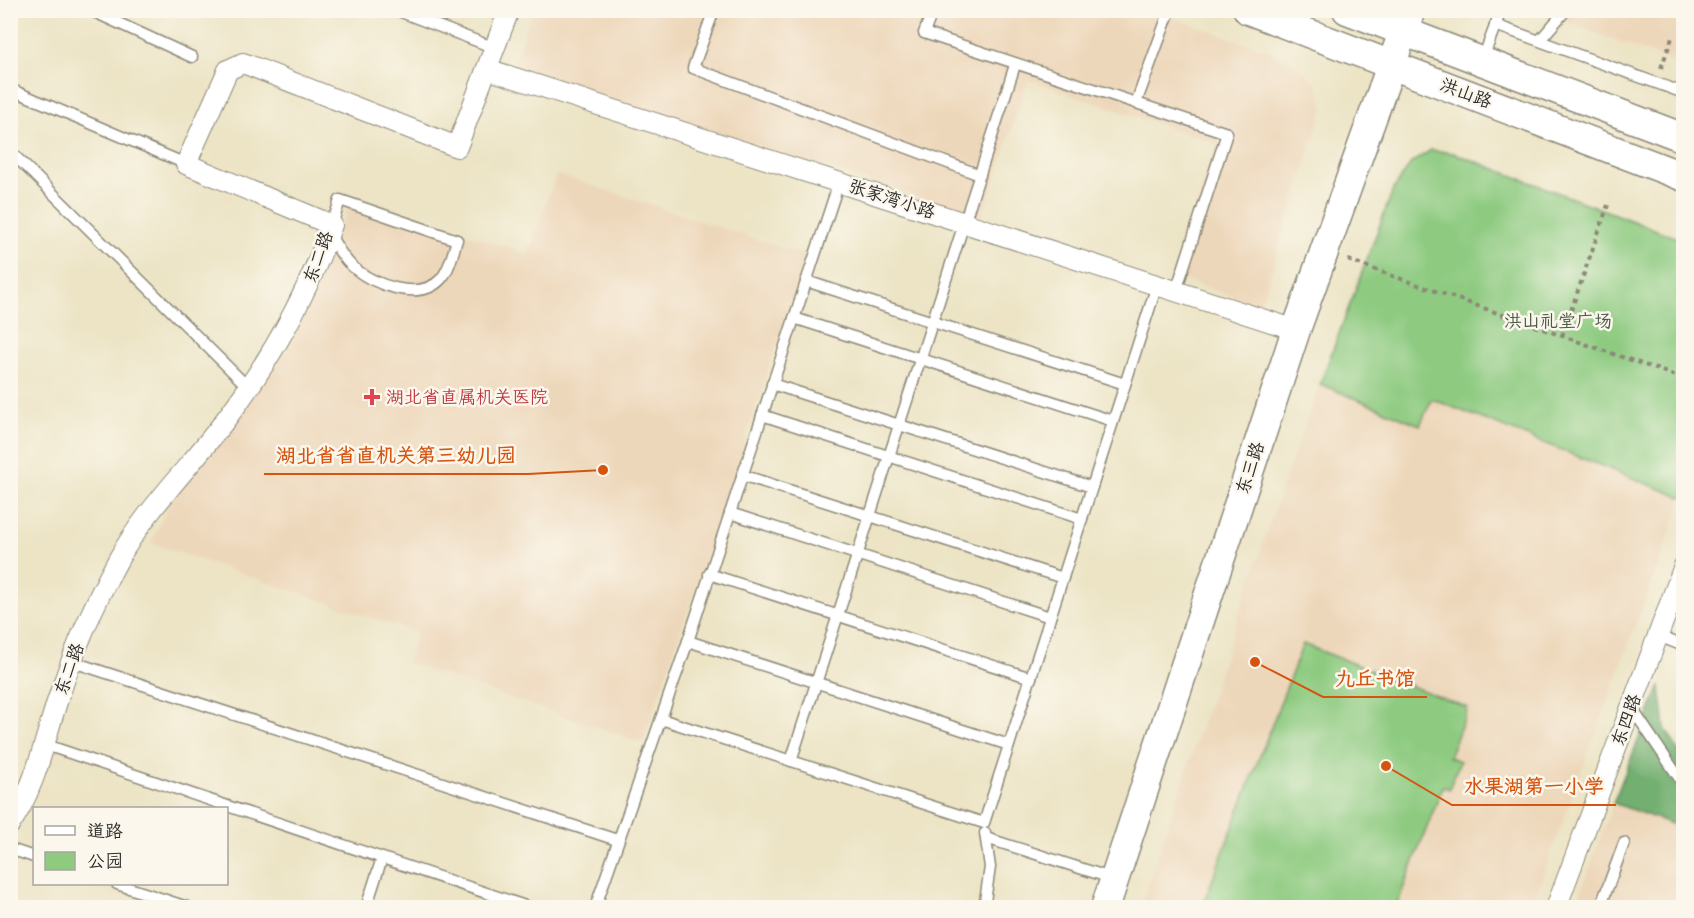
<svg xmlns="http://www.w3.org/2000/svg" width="1694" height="918" viewBox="0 0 1694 918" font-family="'Gochi Hand','LXGW WenKai TC',sans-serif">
<rect width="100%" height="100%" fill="#fbf7ec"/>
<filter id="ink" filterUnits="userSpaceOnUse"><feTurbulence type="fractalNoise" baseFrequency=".0167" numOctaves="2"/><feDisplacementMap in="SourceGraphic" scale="12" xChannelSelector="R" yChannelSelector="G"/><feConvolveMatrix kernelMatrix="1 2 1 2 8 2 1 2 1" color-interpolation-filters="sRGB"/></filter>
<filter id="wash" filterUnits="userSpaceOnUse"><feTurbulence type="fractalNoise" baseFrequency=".008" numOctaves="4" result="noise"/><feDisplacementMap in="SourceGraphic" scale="24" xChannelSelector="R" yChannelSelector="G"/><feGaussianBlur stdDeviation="1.35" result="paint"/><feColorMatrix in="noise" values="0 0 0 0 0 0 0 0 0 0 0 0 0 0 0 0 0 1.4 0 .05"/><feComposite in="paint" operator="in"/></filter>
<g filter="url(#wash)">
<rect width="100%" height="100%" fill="#ece4c5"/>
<g fill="#edd7ba">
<polygon points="1152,10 1271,52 1299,67 1315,82 1322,97 1323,110 1260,306 1173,276 1217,144 1028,80 982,217 512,67 532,11"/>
<polygon points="1535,11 1683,11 1683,65"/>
<polygon points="556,174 807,256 643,743 407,663 417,633 151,543 170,502 273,365 305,313 353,195 528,254"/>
<polygon points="1320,384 1420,425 1431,399 1683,498 1531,907 1140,908 1283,484"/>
<polygon points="1613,803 1683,828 1683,907 1575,908"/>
</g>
<g fill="#8ecb81" stroke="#5c7b56" stroke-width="1.5">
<polygon points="1431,150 1453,153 1683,240 1683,498 1432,399 1420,425 1320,384 1393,190 1411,163"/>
<polygon points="1303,644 1468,708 1449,757 1460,761 1449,789 1443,786 1396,907 1202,907"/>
</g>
<polygon fill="#72af6f" stroke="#4e6d4d" stroke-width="1.5" points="1660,686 1665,728 1683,758 1683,828 1613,803"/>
</g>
<g filter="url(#ink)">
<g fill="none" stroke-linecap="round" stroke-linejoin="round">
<defs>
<g id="lane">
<polyline points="90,10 192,57"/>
<polyline points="396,10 495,48"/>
<polyline points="714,10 693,68 980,175"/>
<polyline points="933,10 924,33 1227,133 1176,291"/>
<polyline points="1495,25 1684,93"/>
<polyline points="1540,40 1566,10"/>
<polyline points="1482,61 1501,10"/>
<polyline points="10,89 186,164"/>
<polyline points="1136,103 1170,10"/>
<polyline points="10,151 249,388"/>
<path d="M329,233C336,245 342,258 353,267C373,285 420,302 441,279C450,269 453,252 457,240L340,200L332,225"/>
<polyline points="806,281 1125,384"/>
<polyline points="794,318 1113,421"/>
<polyline points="772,384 1092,487"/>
<polyline points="762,415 1082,519"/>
<polyline points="742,475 1063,578"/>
<polyline points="730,513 1050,617"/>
<polyline points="709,574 1031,678"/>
<polyline points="1658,636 1684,646"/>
<polyline points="688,641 1009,745"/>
<polyline points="70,661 617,840"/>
<polyline points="1631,707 1684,785"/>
<polyline points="661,719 984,823 1157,285"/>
<polyline points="43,744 531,908"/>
<polyline points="791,761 1015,65"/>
<polyline points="986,838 1114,879"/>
<polyline points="10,849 34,857"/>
<polyline points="117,884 190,908"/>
<polyline points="366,908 382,858"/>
<polyline points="595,908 688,641 839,182"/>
<polyline points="984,908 990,867 985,833"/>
<polyline points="1600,908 1624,843"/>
</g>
<g id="street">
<polyline points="487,69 1296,330"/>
<path d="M10,824C35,789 44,742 57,702C73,653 93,605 118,560C145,511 186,471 220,427C268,365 306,298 332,225L186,164L228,70L243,63L457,147L509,10"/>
<polyline points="1556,908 1684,566"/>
</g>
<g id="secondary">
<polyline points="1248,10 1684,177"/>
<polyline points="1347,10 1684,138"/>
<polyline points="1105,908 1296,330 1411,10"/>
</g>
</defs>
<use href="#lane" stroke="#8c8878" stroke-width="13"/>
<use href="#street" stroke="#8c8878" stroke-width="22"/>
<use href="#secondary" stroke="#8c8878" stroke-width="31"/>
<g stroke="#8c8878" stroke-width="4" stroke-dasharray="4.5 4.5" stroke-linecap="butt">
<polyline points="1661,68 1672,38"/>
<polyline points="1348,260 1684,379"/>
<polyline points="1562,336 1608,205"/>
</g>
<use href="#lane" stroke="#fff" stroke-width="10"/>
<use href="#street" stroke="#fff" stroke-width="20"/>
<use href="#secondary" stroke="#fff" stroke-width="28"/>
</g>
</g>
<path fill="#e0444e" stroke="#fbf7ec" stroke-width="2" d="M369 388h6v6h6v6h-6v6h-6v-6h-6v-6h6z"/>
<g text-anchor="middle" stroke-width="5" stroke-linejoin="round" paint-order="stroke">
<g font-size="18" fill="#2b2b2b" stroke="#fbf7ec">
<text transform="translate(1466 93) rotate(21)" y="6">洪山路</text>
<text transform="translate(892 199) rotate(18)" y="6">张家湾小路</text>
<text transform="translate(318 257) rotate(-70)" y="6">东二路</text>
<text transform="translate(1250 468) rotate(-72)" y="6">东三路</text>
<text transform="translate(69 669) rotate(-70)" y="6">东二路</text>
<text transform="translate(1626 720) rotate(-70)" y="6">东四路</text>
</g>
<g font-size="18" fill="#495b45" stroke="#fbf7ec">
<text x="1558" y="327">洪山礼堂广场</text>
</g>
<g font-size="18" fill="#be3a42" stroke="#fbf7ec" text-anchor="start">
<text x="386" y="403">湖北省直属机关医院</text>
</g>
</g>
<path fill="none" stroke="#d5540f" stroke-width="2" d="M603 470L528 474H264M1255 662L1323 697H1427M1386 766L1452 805H1616"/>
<g fill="#d5540f" stroke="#fbf7ec" stroke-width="2">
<circle cx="603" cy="470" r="6"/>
<circle cx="1255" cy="662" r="6"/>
<circle cx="1386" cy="766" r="6"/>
</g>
<g font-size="20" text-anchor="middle" font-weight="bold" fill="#d5540f" stroke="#fbf7ec" stroke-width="5" stroke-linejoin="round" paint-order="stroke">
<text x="396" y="462">湖北省省直机关第三幼儿园</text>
<text x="1375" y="685">九丘书馆</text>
<text x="1534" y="793">水果湖第一小学</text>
</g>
<rect width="1694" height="918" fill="none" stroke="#fbf7ec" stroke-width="36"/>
<rect x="33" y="807" width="195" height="78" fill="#fbf7ec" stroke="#a8a59f" stroke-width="1.5"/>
<rect x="45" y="826" width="30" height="9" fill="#ffffff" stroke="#a8a59f" stroke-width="1.5"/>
<text x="87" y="837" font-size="18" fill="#2b2b2b">道路</text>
<rect x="45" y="852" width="30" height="18" fill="#8ecb81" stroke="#a8a59f" stroke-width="1.5"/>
<text x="87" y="867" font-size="18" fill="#2b2b2b">公园</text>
</svg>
